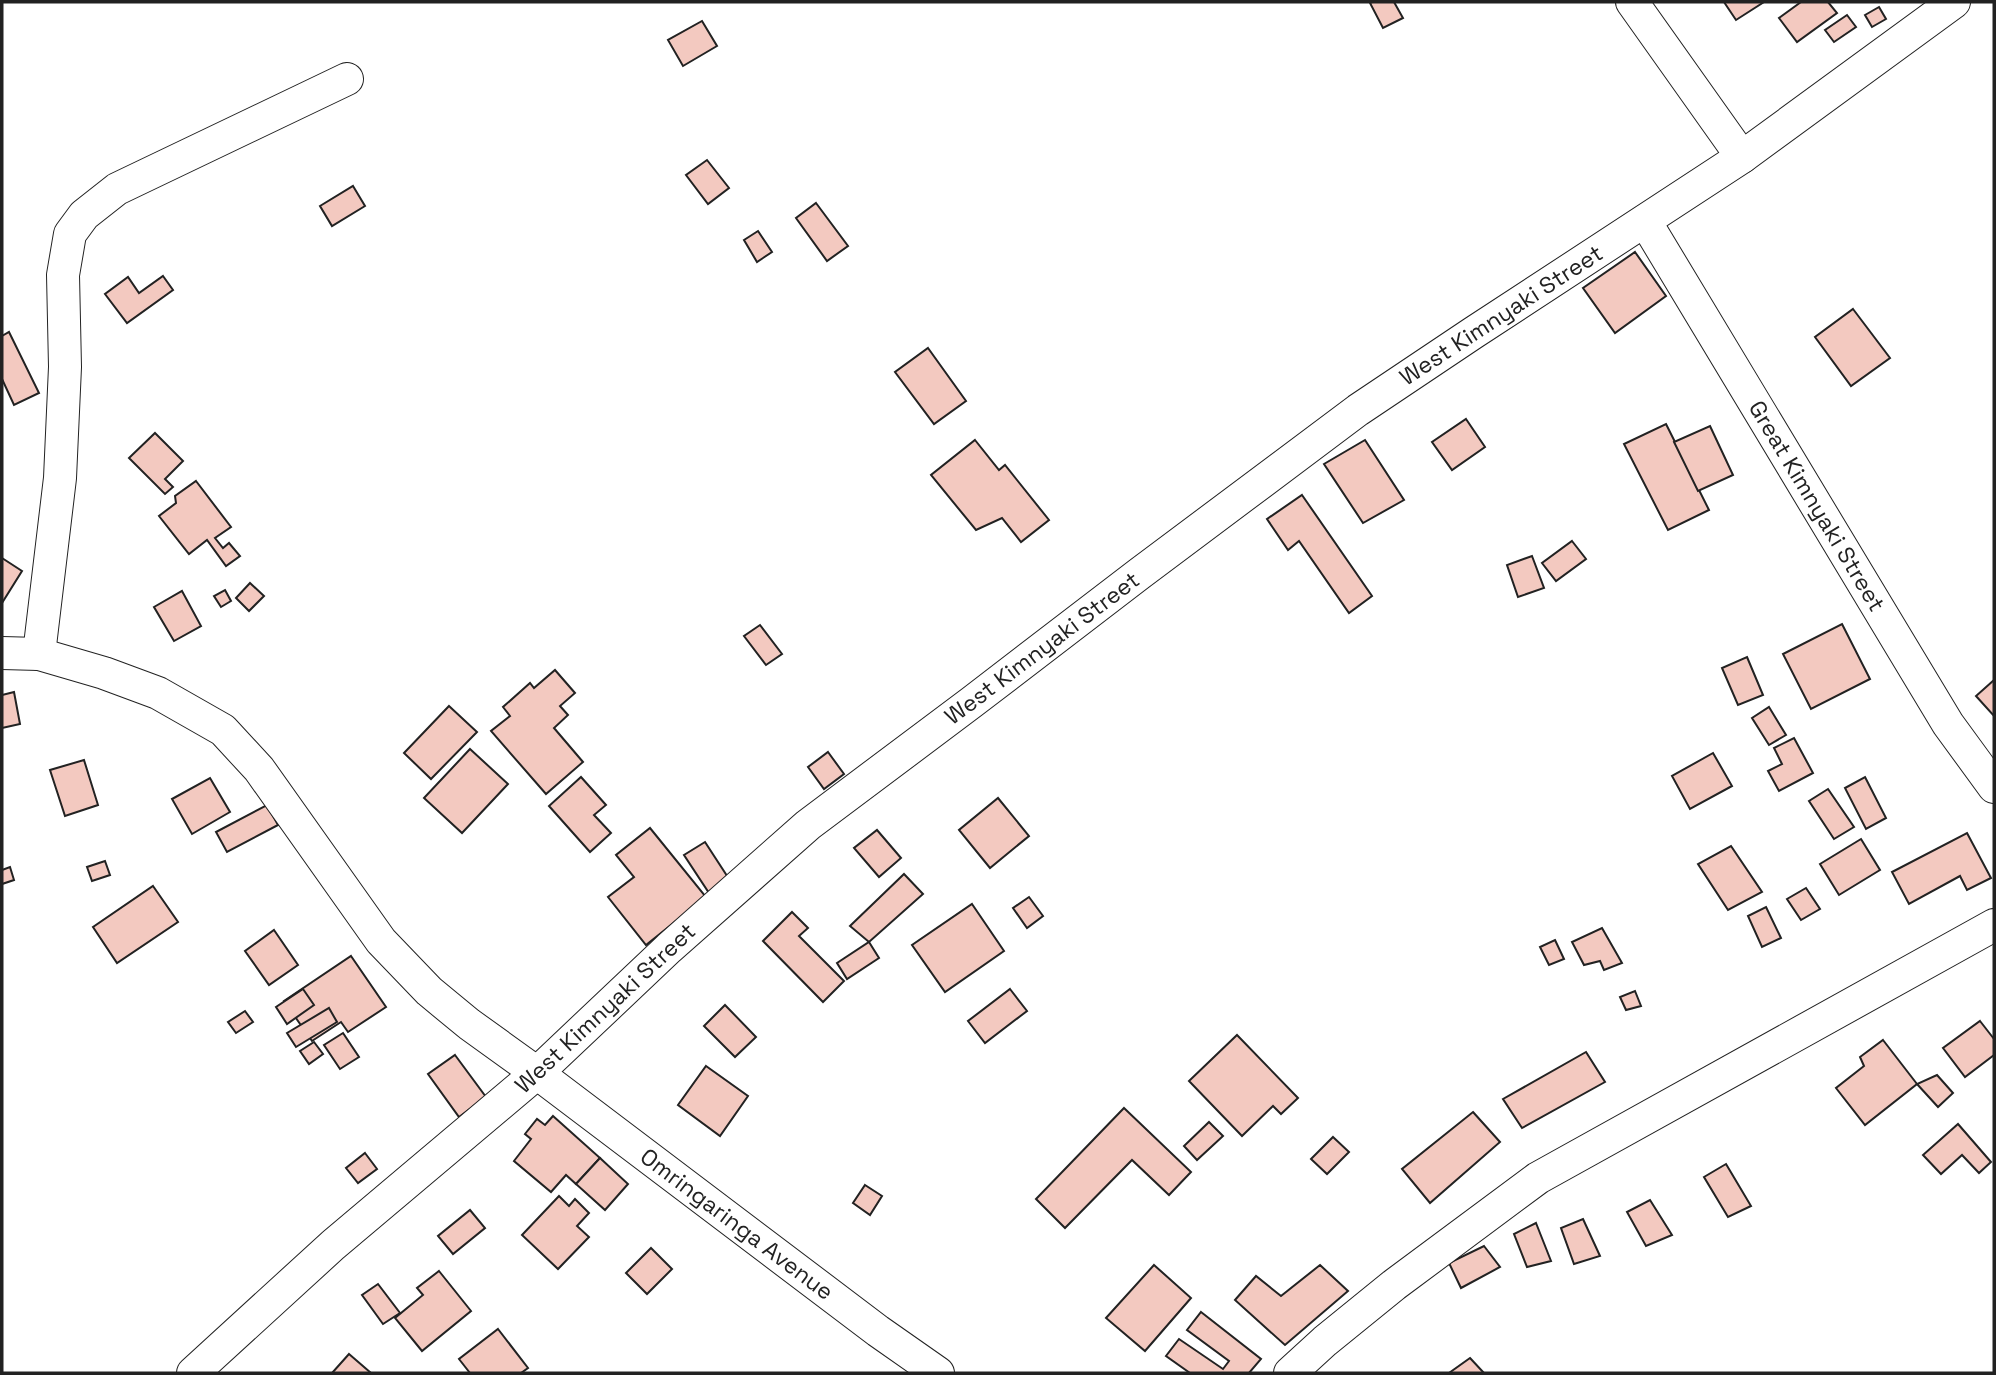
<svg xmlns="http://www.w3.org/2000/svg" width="1996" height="1375" viewBox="0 0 1996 1375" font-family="'Space Grotesk',sans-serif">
<rect width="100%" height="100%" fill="#fff"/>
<g fill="#f3c9c0" stroke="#222" stroke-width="2">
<polygon points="1372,2 1394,2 1403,18 1383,28 1370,3"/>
<polygon points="1724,2 1764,2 1736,20"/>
<polygon points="1801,2 1828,2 1837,13 1797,42 1779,18"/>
<polygon points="1879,7 1886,19 1872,27 1865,15"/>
<polygon points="1847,15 1856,27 1834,42 1825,30"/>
<polygon points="702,21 717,46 683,66 668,40"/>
<polygon points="707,160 729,188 708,204 686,175"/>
<polygon points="353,186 365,206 332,226 320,206"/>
<polygon points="816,203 848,246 827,261 796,218"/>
<polygon points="758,231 772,252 757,262 744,240"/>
<polygon points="1635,252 1666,296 1615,333 1583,288"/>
<polygon points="163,276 173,290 127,323 105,294 128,277 139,293"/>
<polygon points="1853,309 1890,358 1851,386 1815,337"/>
<polygon points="9,332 39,393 14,405 2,379 2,336"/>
<polygon points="928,348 966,401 934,424 895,372"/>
<polygon points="1466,419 1485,447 1452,470 1432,442"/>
<polygon points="1666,424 1709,510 1668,530 1624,444"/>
<polygon points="1710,426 1733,475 1698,491 1674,442"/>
<polygon points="155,433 183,461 165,479 173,487 165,494 129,458"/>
<polygon points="975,440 999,470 1005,465 1049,520 1021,542 1002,518 976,530 931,475"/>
<polygon points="1365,440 1404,500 1363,523 1324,464"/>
<polygon points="196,481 231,527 215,538 223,548 229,543 240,556 226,566 207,540 189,554 159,516 176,503 175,496"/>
<polygon points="1302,495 1372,596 1349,613 1299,541 1288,550 1267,519"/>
<polygon points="1572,541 1586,559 1556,581 1542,563"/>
<polygon points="1532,556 1544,588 1518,597 1507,565"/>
<polygon points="2,558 22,571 2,603"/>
<polygon points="250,583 264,596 249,611 236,598"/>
<polygon points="225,590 231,601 221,607 214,596"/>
<polygon points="182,591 201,626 174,641 154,607"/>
<polygon points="1842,624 1870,679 1811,709 1783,654"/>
<polygon points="760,625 782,654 766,665 744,636"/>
<polygon points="1747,657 1763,695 1738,705 1722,668"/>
<polygon points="555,670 575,693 560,706 568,715 554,728 583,762 546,794 491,731 510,716 503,707 530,683 534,688"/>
<polygon points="1994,680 1994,716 1976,696"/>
<polygon points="14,692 20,724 2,728 2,695"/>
<polygon points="449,706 477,732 431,779 404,753"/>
<polygon points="1769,707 1786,735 1769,745 1752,718"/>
<polygon points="1794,738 1813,773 1779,791 1768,771 1782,764 1774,748"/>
<polygon points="470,749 508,784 462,833 424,798"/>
<polygon points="828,752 844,774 824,789 808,767"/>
<polygon points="1713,753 1732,786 1690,809 1672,776"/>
<polygon points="84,760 98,805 65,816 50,770"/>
<polygon points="581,777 606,805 594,815 611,833 590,852 549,806"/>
<polygon points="1865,777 1886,818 1866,829 1845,788"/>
<polygon points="210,778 230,812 192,834 172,799"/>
<polygon points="1828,789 1854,827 1834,839 1809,801"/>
<polygon points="998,798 1029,836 990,868 959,830"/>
<polygon points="267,805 278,825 227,852 216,832"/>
<polygon points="650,828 706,897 646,945 608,897 634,877 616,855"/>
<polygon points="877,830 901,858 879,877 854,848"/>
<polygon points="1967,833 1991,878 1967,890 1960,876 1909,904 1892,872"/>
<polygon points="1861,839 1880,870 1839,895 1820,864"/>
<polygon points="705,842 731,882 711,896 684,855"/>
<polygon points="1731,846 1762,892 1728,910 1698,864"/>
<polygon points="105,861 110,875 92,881 87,867"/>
<polygon points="10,867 14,880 2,884 2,870"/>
<polygon points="904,874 923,894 869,942 850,926"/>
<polygon points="153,886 178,922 117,963 93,927"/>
<polygon points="1806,888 1820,909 1801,920 1787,899"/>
<polygon points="1029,897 1043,916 1027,928 1013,908"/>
<polygon points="972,904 1004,951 945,992 912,945"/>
<polygon points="1766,907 1781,938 1762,947 1748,916"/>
<polygon points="792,912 808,928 799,936 844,981 823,1002 763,941"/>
<polygon points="1602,928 1622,963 1604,970 1600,961 1584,965 1572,942"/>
<polygon points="274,930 298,965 269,985 245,951"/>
<polygon points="1555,940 1564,959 1549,965 1540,947"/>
<polygon points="869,942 879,958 847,979 837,963"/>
<polygon points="351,956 386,1007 348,1032 341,1022 312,1041 284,1001"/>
<polygon points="303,989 314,1005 287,1024 276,1007"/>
<polygon points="1010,989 1027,1011 985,1043 968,1021"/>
<polygon points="1635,991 1641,1006 1626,1010 1620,997"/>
<polygon points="725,1005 756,1037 735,1057 704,1026"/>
<polygon points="329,1008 337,1022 296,1047 287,1033"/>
<polygon points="245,1011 253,1022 236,1033 228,1022"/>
<polygon points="1980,1021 1994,1039 1994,1055 1965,1077 1943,1048"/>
<polygon points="343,1033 359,1057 340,1069 324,1045"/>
<polygon points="1237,1035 1298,1098 1281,1114 1273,1106 1242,1136 1189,1081"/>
<polygon points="1883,1040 1917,1084 1865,1125 1836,1088 1864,1066 1860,1057"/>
<polygon points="314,1042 323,1054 309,1064 300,1051"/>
<polygon points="1586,1052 1605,1082 1522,1128 1503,1099"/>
<polygon points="455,1055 486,1097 459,1117 428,1074"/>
<polygon points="706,1066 748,1096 720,1136 678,1105"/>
<polygon points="1937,1075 1953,1093 1938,1107 1917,1084"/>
<polygon points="1124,1108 1191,1172 1169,1195 1132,1160 1065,1228 1036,1199"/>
<polygon points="1473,1112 1500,1142 1430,1203 1402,1169"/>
<polygon points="553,1116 600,1158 576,1184 566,1175 551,1192 514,1161 531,1139 525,1134 537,1119 545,1125"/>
<polygon points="1209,1122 1223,1136 1197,1160 1184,1146"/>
<polygon points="1958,1124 1991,1162 1979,1173 1962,1155 1941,1174 1923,1155"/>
<polygon points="1333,1137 1349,1152 1327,1174 1311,1159"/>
<polygon points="365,1153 377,1169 358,1183 346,1168"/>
<polygon points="600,1158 628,1184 605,1210 576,1184"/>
<polygon points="1726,1164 1751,1206 1728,1217 1704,1177"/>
<polygon points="865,1185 882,1196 870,1215 853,1203"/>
<polygon points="559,1196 569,1206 575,1199 589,1213 577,1226 589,1237 558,1269 522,1235"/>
<polygon points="1650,1200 1672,1235 1646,1246 1627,1212"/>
<polygon points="470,1210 485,1228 453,1254 438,1236"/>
<polygon points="1583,1219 1600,1256 1574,1264 1561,1228"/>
<polygon points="1536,1223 1551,1261 1527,1267 1514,1234"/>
<polygon points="1484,1246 1500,1267 1461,1288 1449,1263"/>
<polygon points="651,1248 672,1269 647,1294 626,1273"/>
<polygon points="1154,1265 1191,1298 1145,1351 1106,1318"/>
<polygon points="1320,1265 1348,1291 1285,1345 1235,1300 1256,1276 1281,1296"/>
<polygon points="439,1271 471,1311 422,1351 395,1318 423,1295 417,1288"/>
<polygon points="378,1284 400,1313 383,1324 362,1295"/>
<polygon points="1201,1312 1261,1359 1249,1373 1190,1373 1166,1356 1179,1339 1223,1369 1229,1361 1187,1330"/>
<polygon points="498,1329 528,1368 521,1373 470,1373 459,1359"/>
<polygon points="349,1354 371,1373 332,1373"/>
<polygon points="1470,1358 1484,1373 1449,1373"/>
</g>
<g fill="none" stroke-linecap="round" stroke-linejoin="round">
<defs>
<g id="minor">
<polyline points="1632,2 1742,157"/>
<polyline points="1645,221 1948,724 1994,787"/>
<polyline points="2,653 39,654 104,673 158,693 223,730 259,769 381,941 429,991 469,1024 537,1073 878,1331 938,1373"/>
<polyline points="39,654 60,478 65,367 63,275 70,234 84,215 117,189 347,79"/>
<polyline points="193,1373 333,1245 537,1073 669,948 808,825 972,702 1139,574 1358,410 1473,333 1742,157 1954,2"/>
<polyline points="1290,1373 1325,1341 1394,1285 1538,1178 1994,925"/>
</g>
</defs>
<use href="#minor" stroke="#222" stroke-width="34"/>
<use href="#minor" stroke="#fff" stroke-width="32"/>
</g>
<g text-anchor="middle" stroke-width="5" stroke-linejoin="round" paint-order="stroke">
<g font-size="23" fill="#222" stroke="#fff">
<text transform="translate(1501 315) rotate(-33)" y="8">West Kimnyaki Street</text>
<text transform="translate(1817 506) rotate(59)" y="8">Great Kimnyaki Street</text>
<text transform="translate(1042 648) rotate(-37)" y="8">West Kimnyaki Street</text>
<text transform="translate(605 1008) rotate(-43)" y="8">West Kimnyaki Street</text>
<text transform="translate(737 1224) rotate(37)" y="8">Omringaringa Avenue</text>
</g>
</g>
<rect width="1996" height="1375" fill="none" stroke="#222222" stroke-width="7"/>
</svg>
